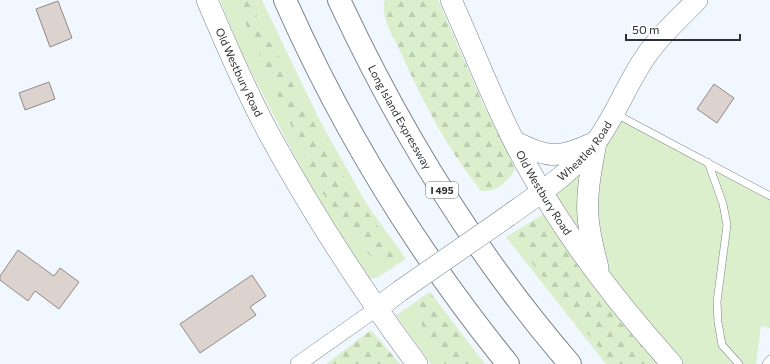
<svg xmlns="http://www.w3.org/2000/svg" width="770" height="364" viewBox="0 0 770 364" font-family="Commissioner,sans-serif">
<defs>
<pattern id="forest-firs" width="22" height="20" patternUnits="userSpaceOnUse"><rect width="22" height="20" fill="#dcefcd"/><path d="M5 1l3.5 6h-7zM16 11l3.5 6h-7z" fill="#bdcdb0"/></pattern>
</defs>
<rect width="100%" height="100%" fill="#f0f7ff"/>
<g fill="#dcefcd">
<polygon points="220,0 262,0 319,119 366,203 406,259 378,277 369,279 306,178 242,54"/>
<polygon points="614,113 770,196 770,328 761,326 756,364 672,364 542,192"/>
<polygon points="545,213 664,364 606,364 506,237"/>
<polygon points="430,292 485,364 431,364 396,315"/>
</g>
<g fill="url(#forest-firs)">
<polygon points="235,0 255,0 257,20 273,45 296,91 351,189 393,248 397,256 389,262 373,259 356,240 319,188"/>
<path d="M385,0H438L484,106L508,152L515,170C506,183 498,192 481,191C447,149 422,100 400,51C394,37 379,16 385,0Z"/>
<polygon points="537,218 561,242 611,312 658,364 613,364 609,360 510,235"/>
<path d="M430,292L457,329L470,364H445C426,339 420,332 419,299Z"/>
<polygon points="371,330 400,364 326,364"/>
</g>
<g fill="#ddd3ce" stroke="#928984">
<polygon points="58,1 72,38 50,47 36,9"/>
<polygon points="49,82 55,99 25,110 19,93"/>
<polygon points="714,84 734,98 717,123 697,109"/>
<polygon points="18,250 54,276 60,268 79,282 59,309 35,291 28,301 0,280 0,276"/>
<polygon points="252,275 266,296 250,307 256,315 200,353 180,324"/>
</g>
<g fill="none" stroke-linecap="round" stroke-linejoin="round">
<defs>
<g id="lane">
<polyline points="616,114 770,196"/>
<polyline points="708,162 723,204 727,225 717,302 718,322 722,345 739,364"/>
<polyline points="766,364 770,359"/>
</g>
<polyline id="street" points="298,364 376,309"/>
<g id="secondary">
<path id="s1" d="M207,0C226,45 245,89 268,132C312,213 362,290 417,364"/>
<path id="s2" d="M451,0C476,55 497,112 527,166C567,238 617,303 672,364"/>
<path d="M514,141C546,158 559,159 591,144"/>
<path d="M596,142C592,166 586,191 588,216C589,234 594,251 598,268"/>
<path id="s3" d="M508,216C539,194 572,172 596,142C616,115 627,83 646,56C660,35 680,18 697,0"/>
<polyline points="376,309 400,291"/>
</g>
<g id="highway">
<path d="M285,0C343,131 418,253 508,364"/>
<path id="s4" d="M339,0C400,131 476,255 570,364"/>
</g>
</defs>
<use href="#lane" stroke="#7c8289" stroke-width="8"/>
<use href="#street" stroke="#7c8289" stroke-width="16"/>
<use href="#secondary" stroke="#7c8289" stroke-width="22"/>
<use href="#highway" stroke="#7c8289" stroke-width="24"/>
<use href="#lane" stroke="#fff" stroke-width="7"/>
<use href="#street" stroke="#fff" stroke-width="15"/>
<use href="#secondary" stroke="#fff" stroke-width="21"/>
<use href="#highway" stroke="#fff" stroke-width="22"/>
<defs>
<polyline id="secondary-bridge" points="400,291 508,216"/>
</defs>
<use href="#secondary-bridge" stroke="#7c8289" stroke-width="22" stroke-linecap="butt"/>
<use href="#secondary-bridge" stroke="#fff" stroke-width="21"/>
</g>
<g text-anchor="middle" stroke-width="4" stroke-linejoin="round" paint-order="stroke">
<rect fill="#fff" stroke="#6c6d70" stroke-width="1" x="426" y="182" width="32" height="16" rx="3"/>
<g font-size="10" font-weight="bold" fill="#2d2f33">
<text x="442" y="194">I 495</text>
</g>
<g font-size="11" fill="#2d2f33" stroke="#fff">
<text dy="4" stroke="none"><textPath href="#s1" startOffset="79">Old Westbury Road</textPath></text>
<text dy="4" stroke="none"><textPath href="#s4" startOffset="132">Long Island Expressway</textPath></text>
<text dy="4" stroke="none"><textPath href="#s3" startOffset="101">Wheatley Road</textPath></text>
<text dy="4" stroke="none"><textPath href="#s2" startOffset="214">Old Westbury Road</textPath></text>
</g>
</g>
<path d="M626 34v6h114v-6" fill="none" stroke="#2d2f33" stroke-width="2"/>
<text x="632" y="34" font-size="12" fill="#2d2f33" stroke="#ffffff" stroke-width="3" paint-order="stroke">50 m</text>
</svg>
